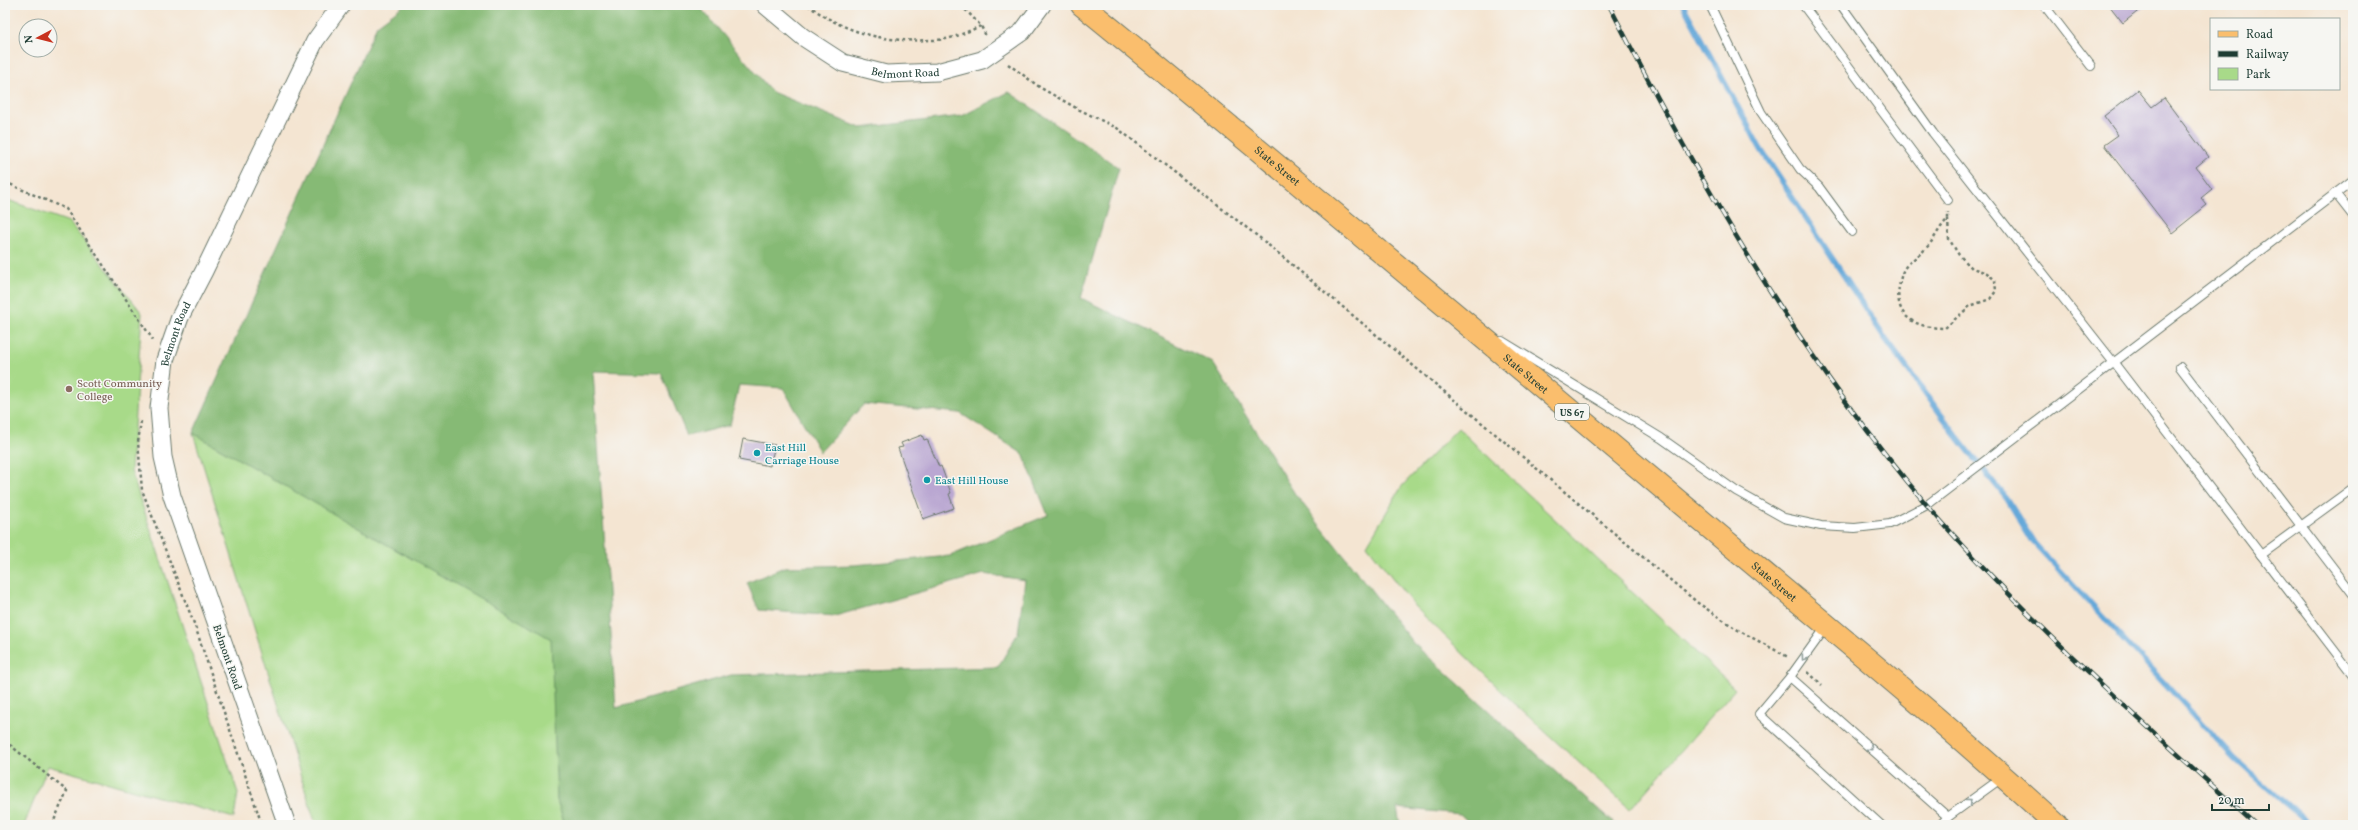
<svg xmlns="http://www.w3.org/2000/svg" width="2358" height="830" viewBox="0 0 2358 830" font-family="Vollkorn,serif">
<rect width="100%" height="100%" fill="#f6f6f2"/>
<filter id="ink" filterUnits="userSpaceOnUse"><feTurbulence type="fractalNoise" baseFrequency=".025" numOctaves="2"/><feDisplacementMap in="SourceGraphic" scale="8" xChannelSelector="R" yChannelSelector="G"/><feConvolveMatrix kernelMatrix="1 2 1 2 8 2 1 2 1" color-interpolation-filters="sRGB"/></filter>
<filter id="wash" filterUnits="userSpaceOnUse"><feTurbulence type="fractalNoise" baseFrequency=".012" numOctaves="4" result="noise"/><feDisplacementMap in="SourceGraphic" scale="16" xChannelSelector="R" yChannelSelector="G"/><feGaussianBlur stdDeviation="0.9" result="paint"/><feColorMatrix in="noise" values="0 0 0 0 0 0 0 0 0 0 0 0 0 0 0 0 0 1.4 0 .05"/><feComposite in="paint" operator="in"/></filter>
<g filter="url(#wash)">
<rect width="100%" height="100%" fill="#f4e5d2"/>
<g fill="#a8da89" stroke="#648c5e">
<polygon points="5,199 69,222 142,313 131,471 238,793 234,818 48,766 24,825 5,825"/>
<polygon points="1458,428 1735,689 1630,809 1518,707 1415,607 1367,545 1402,486"/>
<polygon points="193,433 552,639 557,800 565,825 316,825"/>
</g>
<path fill="#86ba75" stroke="#527c54" fill-rule="evenodd" d="M404,5H698L772,92L861,128L962,116L1009,92L1119,168L1081,298L1213,363L1295,494L1413,643L1616,825H1472L1460,814L1397,808L1400,825H565L557,800L551,639L193,433L377,25ZM593,371L661,373L687,436L730,425L739,385L783,388L820,452L864,404L960,413L1023,454L1048,515L950,556L854,565L784,567L747,583L759,610L835,616L984,574L1025,580L1018,633L998,667L731,675L616,708Z"/>
<g fill="none" stroke-linecap="round" stroke-linejoin="round">
<polyline stroke="#65a8d9" stroke-width="5.5" points="1683,5 1760,148 1884,337 1956,435 2007,499 2034,543 2235,759 2310,825"/>
</g>
<g id="blocks">
<g fill="#baa7d2">
<polygon points="2109,5 2146,5 2123,23"/>
<polygon points="2138,90 2152,107 2164,98 2208,157 2196,167 2212,189 2201,198 2207,205 2172,233 2104,145 2118,135 2104,116"/>
<polygon points="922,435 924,440 927,439 939,467 941,466 951,493 949,494 954,508 923,519 898,448 903,447 901,443"/>
<polygon points="743,439 775,445 770,466 739,460"/>
</g>
</g>
</g>
<g filter="url(#ink)">
<use href="#blocks" fill-opacity="0" stroke="#6a786b" stroke-width="1"/>
<g fill="none" stroke-linecap="round" stroke-linejoin="round">
<defs>
<g id="service">
<polyline points="1710,5 1761,112 1800,169 1819,187 1852,232"/>
<polyline points="1803,5 1948,200"/>
<polyline points="1841,5 1933,133 2114,363 2353,675"/>
<polyline points="2044,5 2091,66"/>
<polyline points="2335,193 2353,216"/>
<polyline points="1502,341 1661,438 1736,491 1784,518 1821,526 1855,528 1890,524 1927,505 2353,180"/>
<polyline points="2180,367 2353,594"/>
<polyline points="2261,555 2353,488"/>
<polyline points="1826,627 1790,677 1948,817 2003,777"/>
<polyline points="1790,677 1759,714 1881,825"/>
<polyline points="1940,825 1948,817"/>
</g>
<g id="minor">
<path id="s1" d="M765,5L803,37L843,63L886,74L937,72L982,60L1022,32L1042,5"/>
<path id="s2" d="M287,825L172,496L163,457L159,408L165,360L180,317L204,271L315,41L341,5"/>
</g>
<g id="primary">
<path id="s3" d="M1082,5C1274,161 1463,321 1653,480C1788,594 1926,705 2057,825"/>
</g>
</defs>
<use href="#service" stroke="#6a786b" stroke-width="10"/>
<use href="#minor" stroke="#6a786b" stroke-width="19"/>
<use href="#primary" stroke="#6a786b" stroke-width="24"/>
<g stroke="#6a786b" stroke-width="2.5" stroke-dasharray="3 3" stroke-linecap="butt">
<path d="M808,5C843,32 884,43 929,40C935,40 943,40 950,38C961,35 971,30 981,26"/>
<polyline points="961,5 981,26 986,36"/>
<polyline points="1008,64 1041,88 1078,109 1117,128 1260,238 1698,603 1738,630 1788,657"/>
<polyline points="5,182 66,209 153,340"/>
<path d="M1948,219L1949,239L1959,255L1972,268L1987,273L1995,280L1996,291L1990,299L1970,306L1945,328C1917,328 1894,318 1899,287C1900,281 1901,275 1904,269C1909,261 1921,255 1928,246C1936,237 1939,227 1948,219V212"/>
<polyline points="141,421 138,442 142,490 195,626 262,825"/>
<polyline points="1808,672 1822,685"/>
<polyline points="5,741 67,791 52,825"/>
</g>
<use href="#service" stroke="#fff" stroke-width="8"/>
<use href="#minor" stroke="#fff" stroke-width="17"/>
<use href="#primary" stroke="#fabe6d" stroke-width="22"/>
<defs>
<path id="rail" d="M1609,5C1699,181 1797,352 1926,504C2026,620 2142,722 2256,825"/>
</defs>
<use href="#rail" stroke="#1f3d34" stroke-width="4.5"/>
<use href="#rail" stroke="#f6f6f2" stroke-width="3" stroke-dasharray="9" stroke-linecap="butt"/>
</g>
<defs><path id="oneway-chevron" d="M-2-3.5L2.5 0L-2 3.5" fill="none" stroke-width="1.6" stroke-linecap="round" stroke-linejoin="round"/></defs>
<g stroke="#8f9e9a">
<use href="#oneway-chevron" transform="translate(1804 658) rotate(126)"/>
<use href="#oneway-chevron" transform="translate(1870 748) rotate(42)"/>
<use href="#oneway-chevron" transform="translate(1969 802) rotate(-36)"/>
</g>
</g>
<circle fill="#8d6e63" stroke="#f6f6f2" stroke-width="1.5" cx="69" cy="389" r="4"/>
<g fill="#0f9aa8" stroke="#f6f6f2" stroke-width="1.5">
<circle cx="757" cy="453" r="4"/>
<circle cx="927" cy="480" r="4"/>
</g>
<g text-anchor="middle" stroke-width="3" stroke-linejoin="round" paint-order="stroke">
<rect fill="#f6f6f2" stroke="#60746d" stroke-width="1" x="1555" y="404" width="34" height="16" rx="3"/>
<g font-size="10" font-weight="bold" fill="#1f3d34">
<text x="1572" y="416">US 67</text>
</g>
<g font-size="11" fill="#1f3d34" stroke="#f6f6f2">
<text dy="4" stroke="none"><textPath href="#s1" startOffset="161">Belmont Road</textPath></text>
<text dy="4" stroke="none"><textPath href="#s3" startOffset="253">State Street</textPath></text>
<text dy="4" stroke="none"><textPath href="#s2" startOffset="514">Belmont Road</textPath></text>
<text dy="4" stroke="none"><textPath href="#s3" startOffset="577">State Street</textPath></text>
<text dy="4" stroke="none"><textPath href="#s3" startOffset="901">State Street</textPath></text>
<text transform="translate(228 657) rotate(71)" y="4">Belmont Road</text>
</g>
<g font-size="11" fill="#785e54" stroke="#f6f6f2" text-anchor="start">
<text x="77" y="387">Scott Community<tspan x="77" dy="13">College</tspan></text>
</g>
<g font-size="11" fill="#0d838f" stroke="#f6f6f2" text-anchor="start">
<text x="765" y="451">East Hill<tspan x="765" dy="13">Carriage House</tspan></text>
<text x="935" y="484">East Hill House</text>
</g>
</g>
<rect width="2358" height="830" fill="none" stroke="#f6f6f2" stroke-width="20"/>
<rect x="2210" y="18" width="130" height="72" fill="#f6f6f2" stroke="#a0aca6"/>
<rect x="2218" y="31" width="20" height="6" fill="#fabe6d" stroke="#a0aca6"/>
<text x="2246" y="38" font-size="12" fill="#1f3d34">Road</text>
<rect x="2218" y="51" width="20" height="6" fill="#1f3d34" stroke="#a0aca6"/>
<text x="2246" y="58" font-size="12" fill="#1f3d34">Railway</text>
<rect x="2218" y="68" width="20" height="12" fill="#a8da89" stroke="#a0aca6"/>
<text x="2246" y="78" font-size="12" fill="#1f3d34">Park</text>
<g transform="translate(38 38) rotate(263)"><circle r="19" fill="#f6f6f2" stroke="#a0aca6"/>
<path d="M0-3L7 15L0 10L-7 15Z" fill="#c8321e"/>
<text y="-6" font-size="11" font-weight="bold" text-anchor="middle" fill="#1f3d34">N</text>
</g>
<path d="M2212 804v6h57v-6" fill="none" stroke="#1f3d34" stroke-width="2"/>
<text x="2218" y="804" font-size="12" fill="#1f3d34" stroke="#f6f6f2" stroke-width="3" paint-order="stroke">20 m</text>
</svg>
